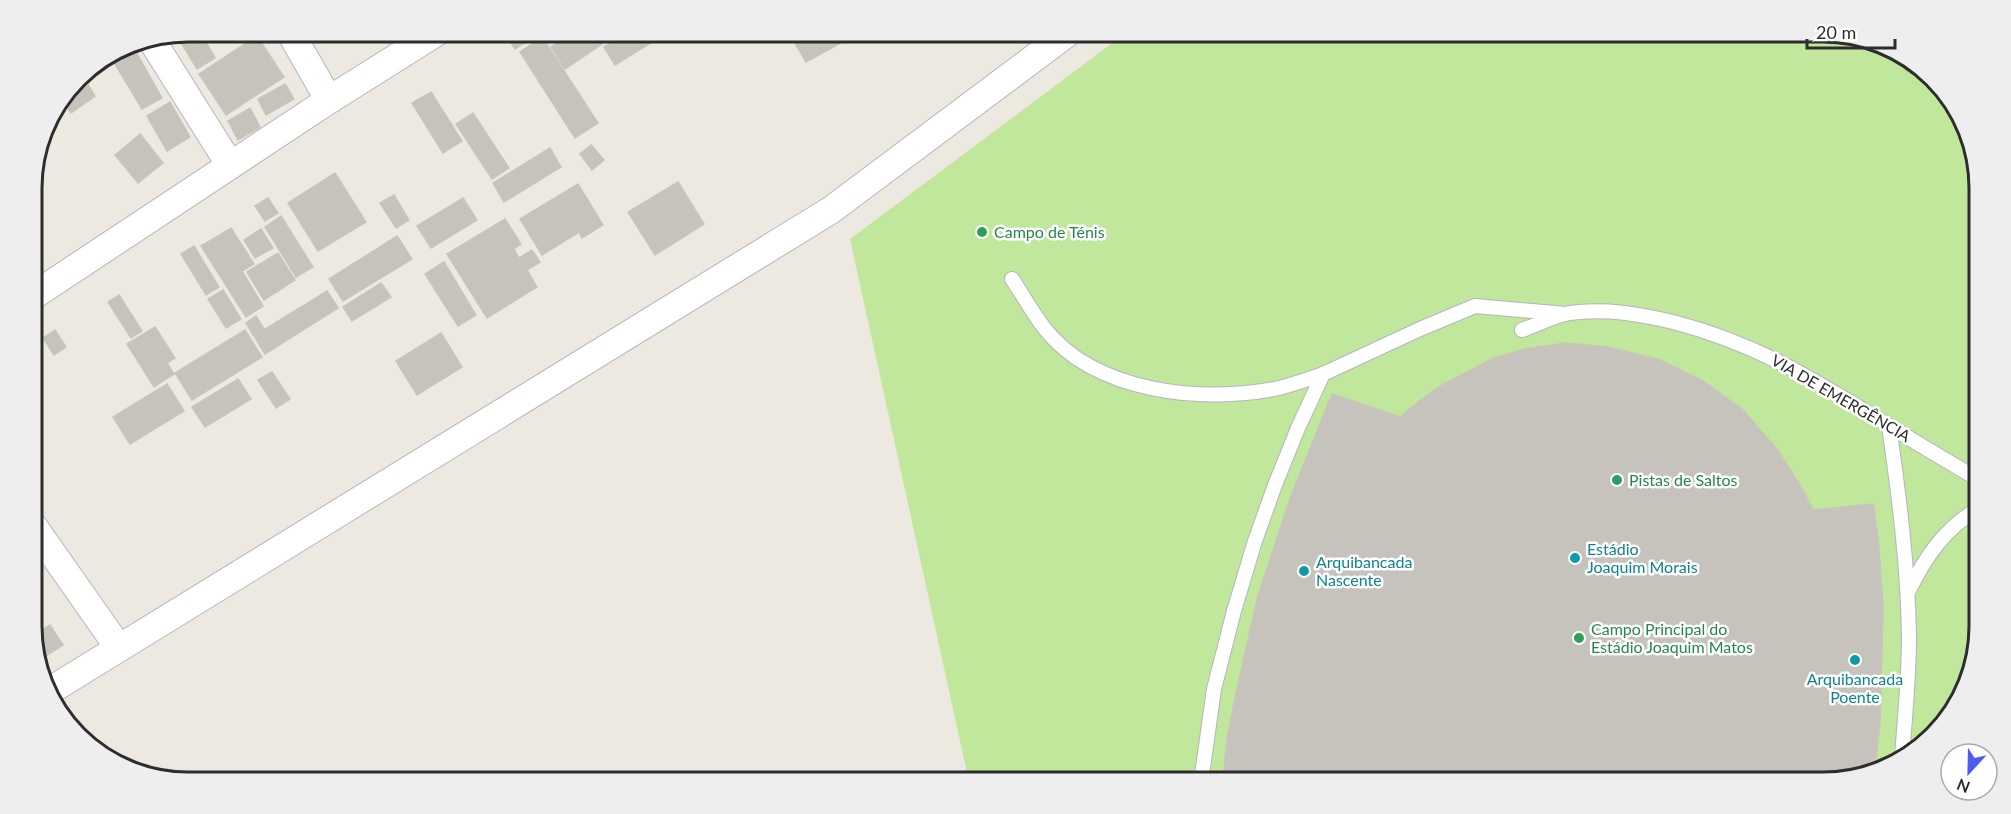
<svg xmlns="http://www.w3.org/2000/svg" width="2011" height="814" viewBox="0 0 2011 814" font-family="Lato,sans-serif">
<rect width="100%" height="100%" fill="#ede9e1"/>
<polygon fill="#c1e79d" points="1127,32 1823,32 1874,40 1947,92 1978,167 1979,626 1971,677 1918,750 1833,782 969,782 850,239"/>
<g fill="#c6c3bc" stroke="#c9c5ba" stroke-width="1.5">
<polygon points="188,32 194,32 196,35 180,44 174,34"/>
<polygon points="512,32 537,32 539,34 515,49 506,35"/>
<polygon points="574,32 620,32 565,69 551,47"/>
<polygon points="628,32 659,32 662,36 615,65 604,47"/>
<polygon points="799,32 847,32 850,38 806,62 791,36"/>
<polygon points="201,33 215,58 197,69 182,44"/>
<polygon points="257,36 284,77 226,115 199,74"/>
<polygon points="542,37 598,123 575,138 520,52"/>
<polygon points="128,43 131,43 134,47 115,60 111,54"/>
<polygon points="136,52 162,98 142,109 115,64"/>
<polygon points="106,57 109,62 96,71 93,66"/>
<polygon points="89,68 93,74 68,92 85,71"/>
<polygon points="285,84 294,99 266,115 258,99"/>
<polygon points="88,85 95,96 71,113 63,102"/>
<polygon points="431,92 462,141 443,153 412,103"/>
<polygon points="170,102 190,137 167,151 147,116"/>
<polygon points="250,108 260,127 238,140 228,121"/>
<polygon points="473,113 509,168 492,179 456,124"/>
<polygon points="140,134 163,163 138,183 115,155"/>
<polygon points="591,145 604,160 592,170 580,154"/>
<polygon points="550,148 561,167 504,202 493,183"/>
<polygon points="335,173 366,222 318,251 288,203"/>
<polygon points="678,182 704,224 655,255 628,212"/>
<polygon points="578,184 603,225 582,238 579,232 542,255 520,219"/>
<polygon points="394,195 409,220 396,228 380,203"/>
<polygon points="268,198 278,213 265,221 255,206"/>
<polygon points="463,198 477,220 431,248 417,226"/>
<polygon points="281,216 313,267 296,277 265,227"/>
<polygon points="505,219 521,244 514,249 519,258 532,250 540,262 527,270 537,287 487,318 447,254"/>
<polygon points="231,228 254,264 242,271 263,306 246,317 201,246"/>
<polygon points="261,229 273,248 255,258 244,240"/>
<polygon points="397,236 412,259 343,301 329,279"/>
<polygon points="194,246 219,287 206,295 181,254"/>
<polygon points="278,253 295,280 264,300 247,272"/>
<polygon points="444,262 476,315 458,326 425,274"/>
<polygon points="381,283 391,297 352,321 343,307"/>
<polygon points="223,290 241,319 226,328 208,299"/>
<polygon points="327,291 338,308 265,354 254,336"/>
<polygon points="119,295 142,331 131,338 108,302"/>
<polygon points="256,316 264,329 253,335 246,323"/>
<polygon points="155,327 175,358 167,363 174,374 154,387 127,344"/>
<polygon points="55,330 66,347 54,355 43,338"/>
<polygon points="245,330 262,357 192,400 175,373"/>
<polygon points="441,333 462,367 417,395 396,361"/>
<polygon points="1566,343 1608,347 1658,359 1703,381 1742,409 1777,449 1802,488 1813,510 1873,504 1878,538 1883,605 1880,721 1875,766 1833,782 1223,782 1227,739 1237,689 1258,596 1291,496 1332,394 1400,417 1419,401 1442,385 1494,358 1525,349"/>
<polygon points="272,372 290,399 276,408 258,380"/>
<polygon points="238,379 251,399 205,427 192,407"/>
<polygon points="167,384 184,411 130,444 113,417"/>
<polygon points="1332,394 1400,417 1375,473 1327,616 1311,687 1299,752 1297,782 1223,782 1227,739 1237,689 1258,596 1291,496"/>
<polygon points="1873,504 1878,538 1883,605 1880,721 1875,766 1833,782 1816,782 1827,694 1827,639 1826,583 1820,526 1813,510"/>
<polygon points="50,625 63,645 43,658 34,644 34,635"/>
</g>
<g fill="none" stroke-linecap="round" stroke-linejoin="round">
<defs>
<g id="service">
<path d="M1012,279C1023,295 1033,314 1045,329C1096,393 1204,404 1279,388C1294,384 1309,379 1323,374"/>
<path d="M1522,330C1537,325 1554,316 1569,313C1605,308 1639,314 1673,322C1763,345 1823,386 1901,433C1926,449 1953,464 1979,480"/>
<path d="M1889,426C1899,496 1908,566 1909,637C1909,677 1905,717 1902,756"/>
<path d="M1908,592C1926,556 1944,529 1979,508"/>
<polyline points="1201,782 1214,689 1234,611 1255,541 1275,485 1298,428 1323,374 1420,329 1475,306 1566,314"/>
</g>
<g id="minor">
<polyline points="290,32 329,100"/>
<polyline points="151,39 230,165"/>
<polyline points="33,296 329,100 437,32"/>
<polyline points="34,527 119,648"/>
<polyline points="51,690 831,210 1069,32"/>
</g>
</defs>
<use href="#service" stroke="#b4b5bf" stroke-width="16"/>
<use href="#minor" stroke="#b4b5bf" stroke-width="29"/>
<use href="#service" stroke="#fff" stroke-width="14"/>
<use href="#minor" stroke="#fff" stroke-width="27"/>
</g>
<g fill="#2e9e5b" stroke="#fff" stroke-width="2">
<circle cx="982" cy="232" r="6"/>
<circle cx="1617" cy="480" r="6"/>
<circle cx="1579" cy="638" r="6"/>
</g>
<g fill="#0f9aa8" stroke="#fff" stroke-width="2">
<circle cx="1575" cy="558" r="6"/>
<circle cx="1304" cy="571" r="6"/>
<circle cx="1855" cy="660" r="6"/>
</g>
<g text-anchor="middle" stroke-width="5" stroke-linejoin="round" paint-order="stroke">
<g font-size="16" fill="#27864d" stroke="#fff" text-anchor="start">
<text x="994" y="238">Campo de Ténis</text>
<text x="1629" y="486">Pistas de Saltos</text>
<text x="1591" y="635">Campo Principal do<tspan x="1591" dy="18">Estádio Joaquim Matos</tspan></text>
</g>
<g font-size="16" fill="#2d2d2d" stroke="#fff">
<text transform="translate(1841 398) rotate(30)" y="6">VIA DE EMERGÊNCIA</text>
</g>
<g font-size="16" fill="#0d838f" stroke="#fff" text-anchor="start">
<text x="1587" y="555">Estádio<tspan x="1587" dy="18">Joaquim Morais</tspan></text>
<text x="1316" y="568">Arquibancada<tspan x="1316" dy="18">Nascente</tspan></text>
<text x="1855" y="685" text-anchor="middle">Arquibancada<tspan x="1855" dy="18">Poente</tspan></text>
</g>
</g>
<path d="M0 0H2011V814H0ZM188 42H1823A146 146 0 0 1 1969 188V626A146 146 0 0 1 1823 772H188A146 146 0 0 1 42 626V188A146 146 0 0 1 188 42Z" fill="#eee" fill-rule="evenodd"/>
<path fill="none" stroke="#2d2d2d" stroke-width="3" d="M188 42H1823A146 146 0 0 1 1969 188V626A146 146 0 0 1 1823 772H188A146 146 0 0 1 42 626V188A146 146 0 0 1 188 42Z"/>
<g transform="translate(1969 772) rotate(202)"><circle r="28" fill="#ffffff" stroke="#ababab" stroke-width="1.5"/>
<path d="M0-4.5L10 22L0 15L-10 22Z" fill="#4b5cef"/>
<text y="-9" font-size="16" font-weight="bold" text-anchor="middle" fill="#2d2d2d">N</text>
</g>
<path d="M1807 39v9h88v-9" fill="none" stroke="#2d2d2d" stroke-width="3"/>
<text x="1816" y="39" font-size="18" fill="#2d2d2d" stroke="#ffffff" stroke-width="4.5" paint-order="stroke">20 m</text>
</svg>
